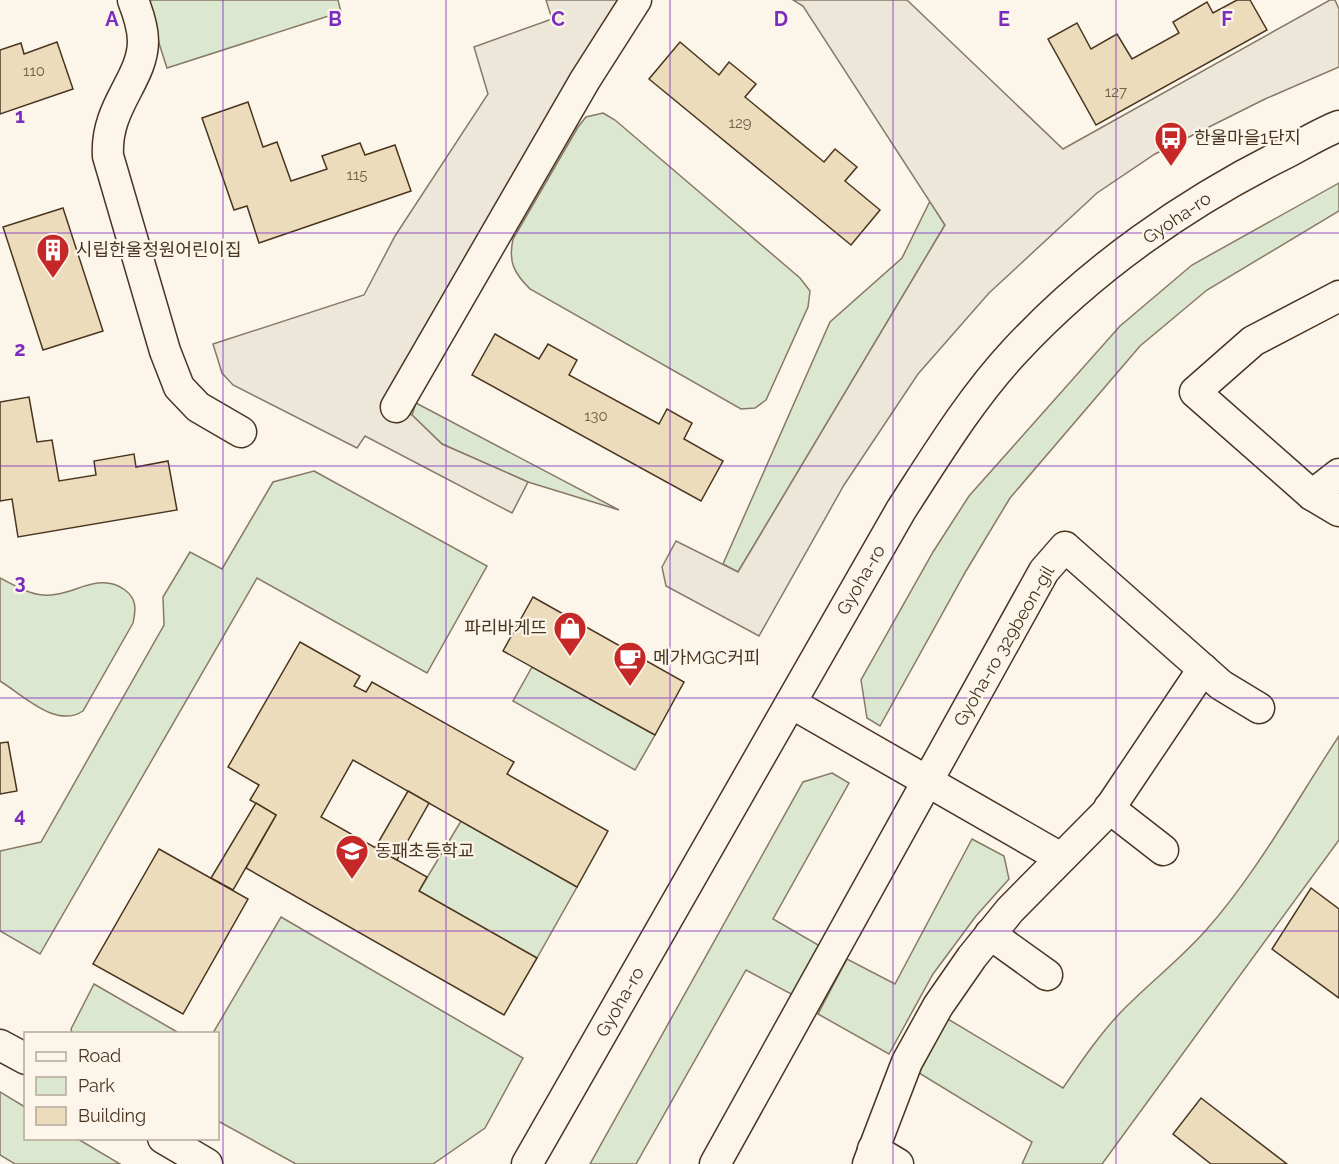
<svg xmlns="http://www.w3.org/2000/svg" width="1339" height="1164" viewBox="0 0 1339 1164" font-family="Raleway,'Noto Sans KR',sans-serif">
<rect width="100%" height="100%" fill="#fbf6e9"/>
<g fill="#dce7d0" stroke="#887966" stroke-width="1.5">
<polygon points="145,0 338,0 341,12 167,68"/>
<path d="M603,113L615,120L800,278L810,291L808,307L766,400L755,408L741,409L530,289C514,273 508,262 513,239L578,127L586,117Z"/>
<polygon points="1339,183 1339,211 1207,290 1140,346 1010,498 966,571 880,726 867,718 861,680 933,552 969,496 1120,326 1192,265"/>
<polygon points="930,201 945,225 738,572 723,564 830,322 902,258"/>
<polygon points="416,403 619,510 528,482 442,444 412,415"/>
<polygon points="314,471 487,566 427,673 257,578 40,954 0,931 0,851 41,842 164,625 163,597 190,552 222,569 273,482"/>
<path d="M0,578C14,585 28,594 43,595C71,598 98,570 125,590C137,599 136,610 133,623L83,711C56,729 23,695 0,681Z"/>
<polygon points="532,667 655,735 635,770 513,701"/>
<path d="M1339,736V840L1102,1164H1022L1032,1142L919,1073L948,1019L1063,1088C1081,1062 1099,1035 1121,1012C1149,983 1181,959 1207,929C1256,874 1298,798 1339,736Z"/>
<polygon points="832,773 849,783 773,919 820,946 793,995 746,970 636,1164 590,1164 803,782"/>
<polygon points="461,821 577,887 537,958 419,891"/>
<polygon points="972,839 1004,856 1009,879 976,916 933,974 889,1054 818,1014 847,959 895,984"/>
<polygon points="281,917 523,1058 485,1128 433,1164 296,1164 218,1121 218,1034 213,1033"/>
<polygon points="94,984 179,1033 72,1033 71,1029"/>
<polygon points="0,1092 25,1107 26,1138 78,1139 120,1164 15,1164 0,1155"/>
</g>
<g fill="#ede7d9" stroke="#887966" stroke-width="1.5">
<polygon points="546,0 624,0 576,70 383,401 412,415 442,444 528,482 512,513 365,436 357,448 233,385 222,373 213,344 364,295 395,236 488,94 474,47 552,19"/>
<polygon points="793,0 907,0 1063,149 1330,0 1335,0 1339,9 1339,67 1265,99 1155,154 1097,193 989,293 918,374 844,485 759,636 666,586 662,567 676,541 738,572 945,225 803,6"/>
</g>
<g fill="#ecdcbc" stroke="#4a3520" stroke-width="1.5">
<polygon points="1237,0 1250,0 1267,30 1096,125 1048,39 1077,23 1091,49 1117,34 1132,59 1179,33 1173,22 1207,2 1213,13"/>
<polygon points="57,42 73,89 0,114 0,50 21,43 24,54"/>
<polygon points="680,42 719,75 729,62 756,84 745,97 824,162 835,149 857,167 845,181 880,210 851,245 649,79"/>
<polygon points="248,102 263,147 277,142 291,181 327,169 322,156 360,143 365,155 395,145 411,191 259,243 247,206 234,210 202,118"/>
<polygon points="63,208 103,331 43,350 3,227"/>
<polygon points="495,334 539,359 548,344 577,360 569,375 659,424 667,409 692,423 684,439 723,461 701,501 472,375"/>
<polygon points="29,397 37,442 52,440 59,481 96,475 94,461 134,454 136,467 168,461 177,510 18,537 12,499 0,501 0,402"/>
<polygon points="533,597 684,682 655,735 503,651"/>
<polygon points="300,642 360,676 354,686 366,692 372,682 514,762 507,774 608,831 577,887 353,760 321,817 427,877 419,891 537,958 504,1015 246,868 276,815 250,800 259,785 228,767"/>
<polygon points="8,742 17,791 0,794 0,743"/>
<polygon points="408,791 429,803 397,860 375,848"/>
<polygon points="256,803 276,815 233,890 211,878"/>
<polygon points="159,849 248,899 183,1014 93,964"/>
<polygon points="1311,888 1339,909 1339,998 1272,949"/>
<polygon points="1201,1098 1287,1164 1211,1164 1173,1134"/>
</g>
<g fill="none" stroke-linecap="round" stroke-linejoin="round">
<defs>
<g id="minor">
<path d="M133,0C138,13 143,27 143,41C143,80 105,106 108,156L165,351L179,387L198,407L241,432"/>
<polyline points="1339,296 1253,341 1195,392 1312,495 1339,511"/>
<polyline points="396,407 585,80 636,0"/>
<polyline points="1312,495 1339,474"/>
<polyline points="791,703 1061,858"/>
<polyline points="1109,808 1163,850"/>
<polyline points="990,934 1047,975"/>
<polyline points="0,1045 26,1059"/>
<polyline points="163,1138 207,1164"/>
<polyline points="873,1149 898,1164"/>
<path d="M527,1164L901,510C936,456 971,398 1015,351C1091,269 1187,202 1286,153C1303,144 1321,133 1339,126"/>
<polyline points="715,1164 1044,571 1065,547 1221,685 1259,708"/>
<polyline points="868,1164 907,1062 938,1006 972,957 1010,910 1107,812 1203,669"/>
</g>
</defs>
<use href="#minor" stroke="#4a3520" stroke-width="33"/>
<use href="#minor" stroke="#fbf6e9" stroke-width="30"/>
</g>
<path fill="none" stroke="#7b2cbf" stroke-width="1.5" stroke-opacity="0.55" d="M223,0V1164M446,0V1164M670,0V1164M893,0V1164M1116,0V1164M0,233H1339M0,466H1339M0,698H1339M0,931H1339"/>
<defs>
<symbol id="bus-pin" viewBox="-11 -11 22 30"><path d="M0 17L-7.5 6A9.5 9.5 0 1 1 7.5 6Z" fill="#c62828" stroke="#fbf6e9"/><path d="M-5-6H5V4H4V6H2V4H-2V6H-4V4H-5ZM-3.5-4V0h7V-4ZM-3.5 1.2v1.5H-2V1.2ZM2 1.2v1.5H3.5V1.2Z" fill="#fff"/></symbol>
<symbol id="building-pin" viewBox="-11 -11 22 30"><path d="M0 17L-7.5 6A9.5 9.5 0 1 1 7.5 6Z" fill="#c62828" stroke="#fbf6e9"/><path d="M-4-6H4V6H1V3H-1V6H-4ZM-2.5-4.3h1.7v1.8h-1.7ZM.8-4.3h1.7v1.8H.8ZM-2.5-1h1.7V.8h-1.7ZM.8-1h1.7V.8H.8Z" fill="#fff"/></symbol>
<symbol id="shop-pin" viewBox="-11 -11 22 30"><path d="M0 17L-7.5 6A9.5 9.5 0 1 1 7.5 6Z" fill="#c62828" stroke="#fbf6e9"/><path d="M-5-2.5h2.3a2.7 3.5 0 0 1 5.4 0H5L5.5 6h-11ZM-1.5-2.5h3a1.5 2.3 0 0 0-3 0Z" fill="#fff"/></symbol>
<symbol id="cafe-pin" viewBox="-11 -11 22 30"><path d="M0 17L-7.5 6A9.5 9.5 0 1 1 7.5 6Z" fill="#c62828" stroke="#fbf6e9"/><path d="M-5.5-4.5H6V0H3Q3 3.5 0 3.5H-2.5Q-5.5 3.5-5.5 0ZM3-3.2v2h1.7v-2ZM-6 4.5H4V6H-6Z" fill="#fff"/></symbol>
<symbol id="school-pin" viewBox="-11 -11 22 30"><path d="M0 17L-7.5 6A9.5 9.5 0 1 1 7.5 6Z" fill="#c62828" stroke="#fbf6e9"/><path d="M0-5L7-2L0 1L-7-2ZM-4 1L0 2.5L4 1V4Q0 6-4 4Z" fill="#fff"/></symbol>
</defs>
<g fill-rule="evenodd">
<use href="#bus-pin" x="1152" y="119" width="38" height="52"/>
<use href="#building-pin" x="34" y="231" width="38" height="52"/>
<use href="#shop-pin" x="551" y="609" width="38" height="52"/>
<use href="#cafe-pin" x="611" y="639" width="38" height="52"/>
<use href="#school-pin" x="333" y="832" width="38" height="52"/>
</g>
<g text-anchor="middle" stroke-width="4.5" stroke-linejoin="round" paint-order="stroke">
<g font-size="15" fill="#725f47">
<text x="34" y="76">110</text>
<text x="1116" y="97">127</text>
<text x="740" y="128">129</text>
<text x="357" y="180">115</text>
<text x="596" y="421">130</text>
</g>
<g font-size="18" fill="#4a3520" stroke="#fbf6e9" text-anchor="start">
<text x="1194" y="144">한울마을1단지</text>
<text x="76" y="256">시립한울정원어린이집</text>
<text x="547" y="634" text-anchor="end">파리바게뜨</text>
<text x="653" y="664">메가MGC커피</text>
<text x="375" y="857">동패초등학교</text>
</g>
<g font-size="18" fill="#4a3520" stroke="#fbf6e9">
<text transform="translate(1177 218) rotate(-34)" y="6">Gyoha-ro</text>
<text transform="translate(861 580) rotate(-60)" y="6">Gyoha-ro</text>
<text transform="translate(1004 646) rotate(-60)" y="6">Gyoha-ro 329beon-gil</text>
<text transform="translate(620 1002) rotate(-60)" y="6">Gyoha-ro</text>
</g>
</g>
<g font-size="20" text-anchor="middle" font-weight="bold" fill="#7b2cbf" stroke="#fbf6e9" stroke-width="4.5" stroke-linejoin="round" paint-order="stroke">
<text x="112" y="26">A</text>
<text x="335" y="26">B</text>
<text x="558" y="26">C</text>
<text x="781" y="26">D</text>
<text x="1004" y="26">E</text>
<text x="1227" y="26">F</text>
<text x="20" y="123">1</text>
<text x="20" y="356">2</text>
<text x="20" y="589">3</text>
<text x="20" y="822">4</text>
</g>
<rect x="24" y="1032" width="195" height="108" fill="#fbf6e9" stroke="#b4a999" stroke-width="1.5"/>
<rect x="36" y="1052" width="30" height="9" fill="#fbf6e9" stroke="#b4a999" stroke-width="1.5"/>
<text x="78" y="1062" font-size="18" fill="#4a3520">Road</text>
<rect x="36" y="1077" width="30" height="18" fill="#dce7d0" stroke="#b4a999" stroke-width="1.5"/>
<text x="78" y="1092" font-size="18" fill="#4a3520">Park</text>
<rect x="36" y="1107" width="30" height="18" fill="#ecdcbc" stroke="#b4a999" stroke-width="1.5"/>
<text x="78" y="1122" font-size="18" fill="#4a3520">Building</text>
</svg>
